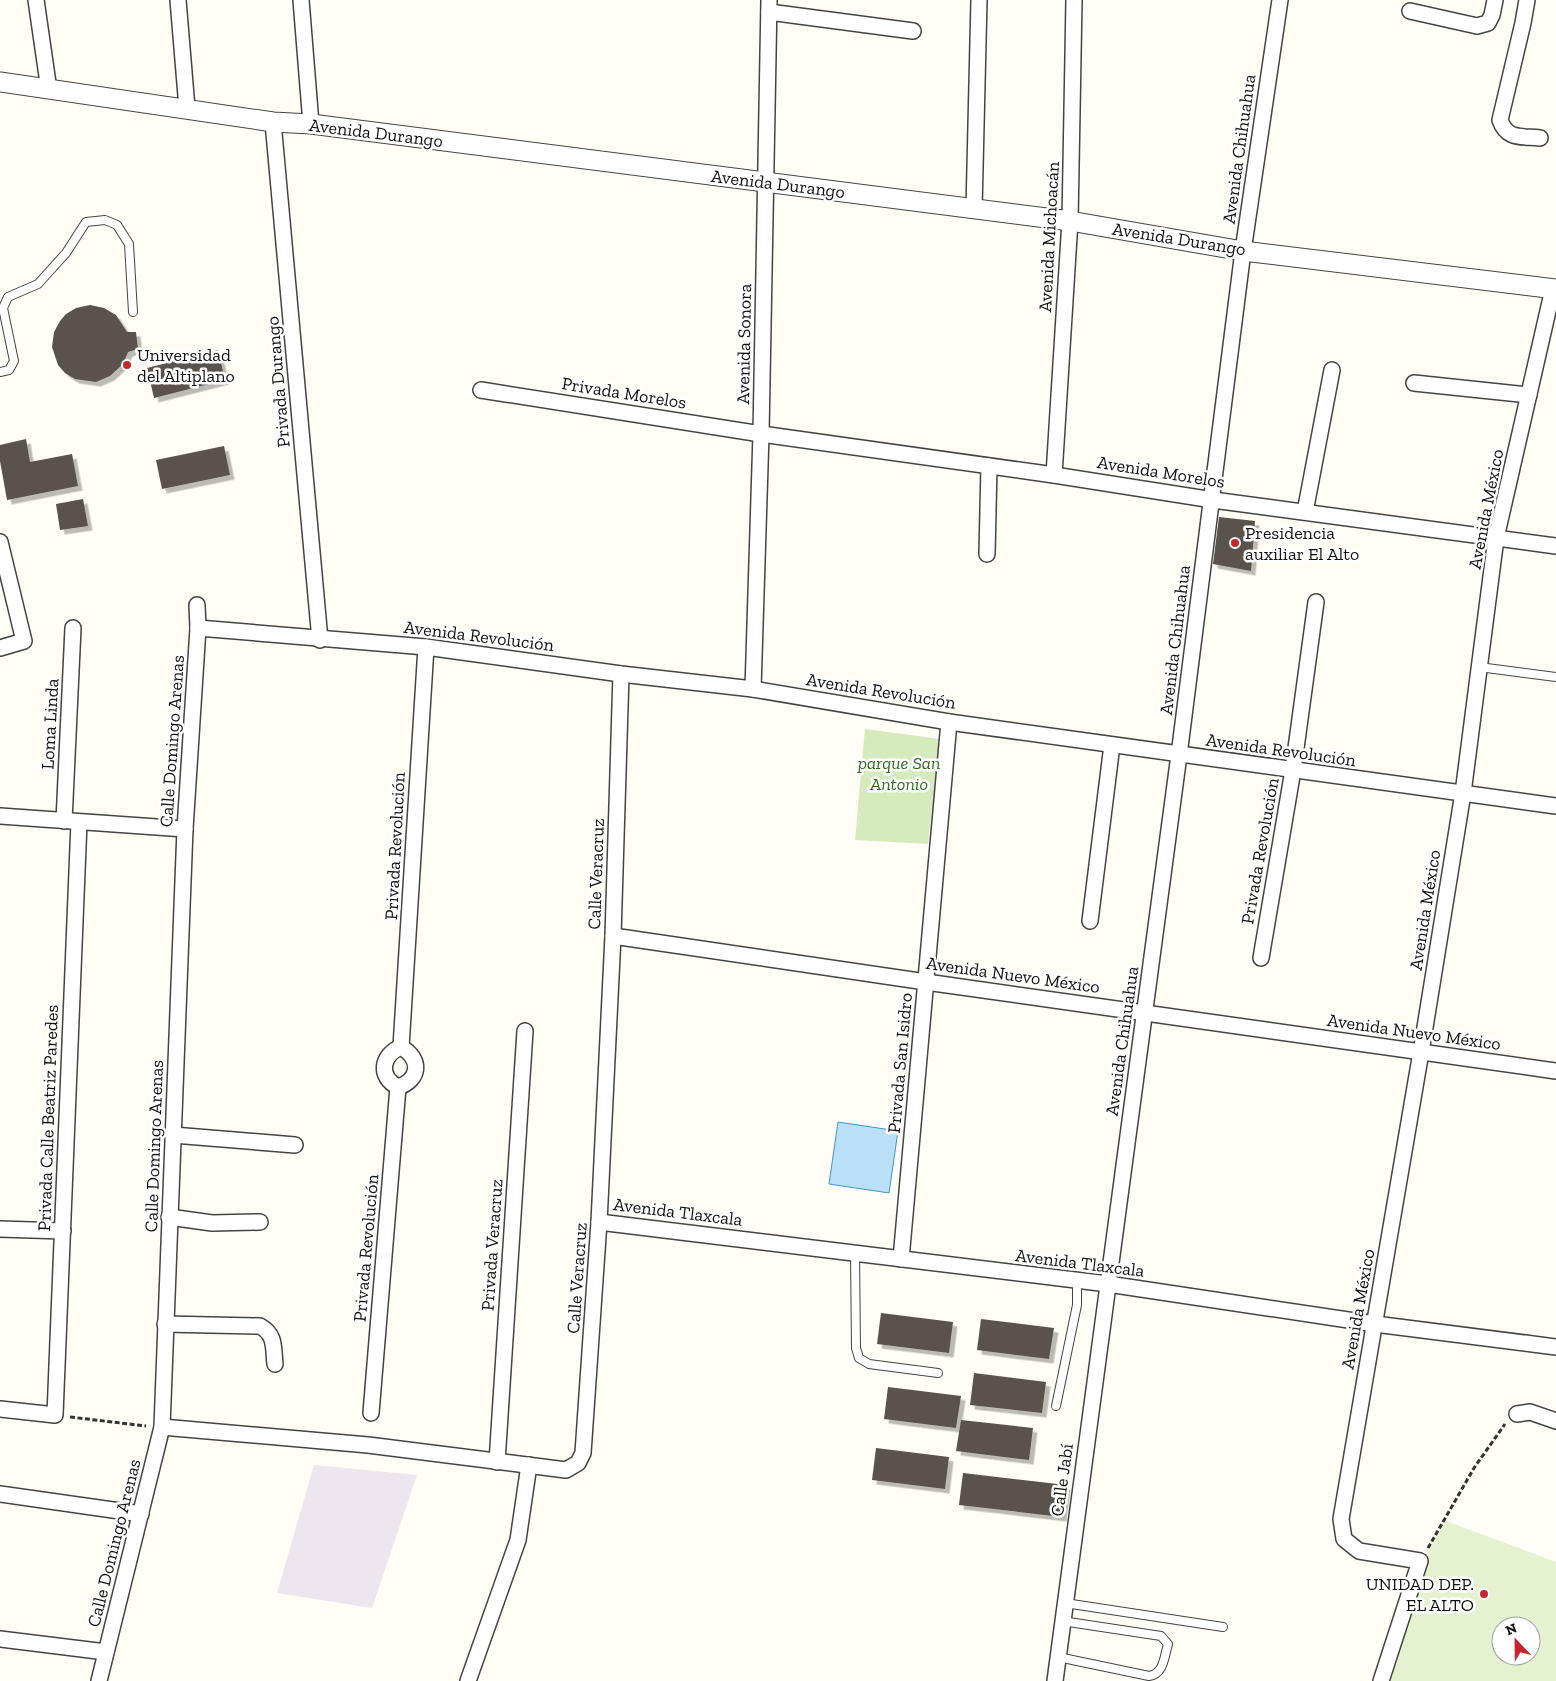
<svg xmlns="http://www.w3.org/2000/svg" width="1556" height="1681" viewBox="0 0 1556 1681" font-family="'Zilla Slab',serif">
<defs>
<filter id="shadow"><feDropShadow dx="4.5" dy="4.5" stdDeviation="0" flood-color="#0004"/></filter>
</defs>
<rect width="100%" height="100%" fill="#fffdf5"/>
<polygon fill="#eee6ef" points="314,1465 417,1475 372,1608 277,1593"/>
<polygon fill="#d5ebbd" points="865,729 940,739 928,844 855,840"/>
<path fill="#e6f2cf" fill-rule="evenodd" d="M1446,1521L1556,1562V1681H1383L1422,1562ZM1501,1626H1531V1656H1501Z"/>
<polygon fill="#b9e0f7" stroke="#3f96cf" points="838,1122 898,1131 889,1193 829,1184"/>
<g fill="#5a524d" filter="url(#shadow)">
<polygon points="90,305 104,308 116,315 127,332 136,332 138,349 128,352 123,364 110,376 96,382 75,379 65,373 58,365 52,347 54,332 60,321 66,314 76,308"/>
<polygon points="218,350 225,380 154,398 147,368"/>
<polygon points="26,439 30,462 72,454 78,486 7,500 0,461 0,445"/>
<polygon points="224,446 230,475 162,489 156,460"/>
<polygon points="83,499 88,526 60,530 56,504"/>
<polygon points="1219,517 1255,521 1251,571 1213,564"/>
<polygon points="881,1313 953,1322 949,1353 877,1344"/>
<polygon points="981,1319 1054,1328 1049,1359 977,1350"/>
<polygon points="974,1373 1046,1382 1042,1413 970,1405"/>
<polygon points="888,1387 961,1396 956,1428 884,1419"/>
<polygon points="961,1420 1033,1428 1029,1460 956,1451"/>
<polygon points="876,1448 949,1457 945,1489 872,1480"/>
<polygon points="963,1473 1066,1485 1062,1517 959,1505"/>
</g>
<g fill="none" stroke-linecap="round" stroke-linejoin="round">
<defs>
<g id="service">
<polyline points="0,372 9,370 14,361 3,308 8,297 38,284 66,253 86,222 105,220 117,225 129,244 133,312"/>
<polyline points="1479,667 1556,677"/>
<polyline points="855,1253 856,1348 859,1358 869,1364 938,1373"/>
<polyline points="1056,1406 1077,1305 1077,1281"/>
<polyline points="1065,1603 1223,1627"/>
<path d="M1058,1657L1149,1676C1164,1674 1164,1657 1168,1644L1161,1636L1062,1621"/>
</g>
<g id="minor">
<polyline points="36,0 49,90"/>
<polyline points="178,0 187,108"/>
<polyline points="301,0 311,124"/>
<path d="M1527,0L1523,23L1500,120C1507,140 1521,136 1540,138"/>
<polyline points="1410,11 1477,26 1488,23 1492,15 1495,0"/>
<polyline points="769,12 913,31"/>
<polyline points="273,122 320,640"/>
<polyline points="974,209 979,0"/>
<polyline points="1414,383 1529,395"/>
<polyline points="481,390 761,434 1054,475 1213,500 1556,546"/>
<polyline points="1054,475 1070,221 1074,0"/>
<polyline points="1305,512 1332,370"/>
<polyline points="0,542 24,641 0,648"/>
<polyline points="987,554 989,466"/>
<polyline points="198,628 426,647 621,674 753,689 949,722 1556,806"/>
<polyline points="753,689 761,434 769,0"/>
<polyline points="0,816 185,829"/>
<polyline points="64,821 73,628"/>
<polyline points="1090,921 1112,745"/>
<polyline points="613,936 926,982 1556,1071"/>
<polyline points="1261,958 1293,770 1316,602"/>
<polyline points="401,1047 426,647"/>
<path d="M401,1047C422,1059 420,1080 398,1087C378,1077 381,1055 401,1047Z"/>
<polyline points="173,1135 295,1145"/>
<polyline points="169,1217 212,1223 260,1222"/>
<polyline points="599,1222 1108,1284 1375,1324 1556,1347"/>
<polyline points="0,1229 63,1231"/>
<polyline points="901,1259 949,722"/>
<path d="M165,1324L260,1326C276,1335 273,1347 275,1364"/>
<polyline points="0,1409 55,1415 79,822"/>
<polyline points="371,1413 398,1087"/>
<polyline points="1517,1414 1530,1412 1556,1421"/>
<polyline points="162,1427 368,1445 566,1470 578,1463 583,1453 599,1222 613,936 621,674"/>
<polyline points="497,1462 525,1031"/>
<polyline points="0,1494 141,1514"/>
<polyline points="0,1639 106,1652"/>
<polyline points="99,1681 162,1427 185,829 198,628 197,605"/>
<polyline points="468,1681 518,1540 529,1465"/>
<polyline points="1055,1681 1179,755 1243,251 1280,0"/>
<polyline points="1381,1681 1420,1561 1359,1551 1344,1539 1341,1519 1421,1052 1463,793 1496,538 1553,289"/>
</g>
<polyline id="tertiary" points="0,82 273,122 311,124 1070,221 1243,251 1556,289"/>
</defs>
<use href="#service" stroke="#444" stroke-width="10"/>
<use href="#minor" stroke="#444" stroke-width="18"/>
<use href="#tertiary" stroke="#444" stroke-width="21"/>
<g stroke="#333" stroke-width="3" stroke-dasharray="5 2.5" stroke-linecap="butt">
<polyline points="70,1417 146,1426"/>
<polyline points="1428,1548 1474,1468 1505,1424"/>
</g>
<use href="#service" stroke="#fff" stroke-width="8"/>
<use href="#minor" stroke="#fff" stroke-width="15"/>
<use href="#tertiary" stroke="#fff" stroke-width="19"/>
</g>
<g fill="#c4262e" stroke="#fff" stroke-width="2">
<circle cx="127" cy="365" r="5"/>
<circle cx="1235" cy="543" r="5"/>
<circle cx="1484" cy="1594" r="5"/>
</g>
<g text-anchor="middle" stroke-width="5" stroke-linejoin="round" paint-order="stroke">
<g font-size="18" fill="#111" stroke="#fff">
<text transform="translate(376 133) rotate(7)" y="6">Avenida Durango</text>
<text transform="translate(1239 149) rotate(-82)" y="6">Avenida Chihuahua</text>
<text transform="translate(778 184) rotate(7)" y="6">Avenida Durango</text>
<text transform="translate(1049 237) rotate(-87)" y="6">Avenida Michoacán</text>
<text transform="translate(1179 239) rotate(9)" y="6">Avenida Durango</text>
<text transform="translate(744 344) rotate(-89)" y="6">Avenida Sonora</text>
<text transform="translate(278 382) rotate(-95)" y="6">Privada Durango</text>
<text transform="translate(624 393) rotate(9)" y="6">Privada Morelos</text>
<text transform="translate(1161 472) rotate(9)" y="6">Avenida Morelos</text>
<text transform="translate(1486 509) rotate(-79)" y="6">Avenida México</text>
<text transform="translate(479 636) rotate(7)" y="6">Avenida Revolución</text>
<text transform="translate(1175 640) rotate(-83)" y="6">Avenida Chihuahua</text>
<text transform="translate(881 691) rotate(9)" y="6">Avenida Revolución</text>
<text transform="translate(50 724) rotate(-87)" y="6">Loma Linda</text>
<text transform="translate(172 741) rotate(-86)" y="6">Calle Domingo Arenas</text>
<text transform="translate(1281 750) rotate(8)" y="6">Avenida Revolución</text>
<text transform="translate(395 846) rotate(-87)" y="6">Privada Revolución</text>
<text transform="translate(1260 851) rotate(-80)" y="6">Privada Revolución</text>
<text transform="translate(596 874) rotate(-88)" y="6">Calle Veracruz</text>
<text transform="translate(1425 910) rotate(-81)" y="6">Avenida México</text>
<text transform="translate(1013 975) rotate(8)" y="6">Avenida Nuevo México</text>
<text transform="translate(1414 1032) rotate(8)" y="6">Avenida Nuevo México</text>
<text transform="translate(1122 1041) rotate(-82)" y="6">Avenida Chihuahua</text>
<text transform="translate(900 1063) rotate(-85)" y="6">Privada San Isidro</text>
<text transform="translate(48 1118) rotate(-88)" y="6">Privada Calle Beatriz Paredes</text>
<text transform="translate(154 1146) rotate(-88)" y="6">Calle Domingo Arenas</text>
<text transform="translate(678 1212) rotate(7)" y="6">Avenida Tlaxcala</text>
<text transform="translate(492 1245) rotate(-86)" y="6">Privada Veracruz</text>
<text transform="translate(366 1248) rotate(-85)" y="6">Privada Revolución</text>
<text transform="translate(1080 1263) rotate(7)" y="6">Avenida Tlaxcala</text>
<text transform="translate(577 1278) rotate(-86)" y="6">Calle Veracruz</text>
<text transform="translate(1358 1309) rotate(-80)" y="6">Avenida México</text>
<text transform="translate(1062 1480) rotate(-82)" y="6">Calle Jabí</text>
<text transform="translate(114 1543) rotate(-76)" y="6">Calle Domingo Arenas</text>
</g>
<g font-size="18" fill="#111" stroke="#fff" text-anchor="start">
<text x="137" y="361">Universidad<tspan x="137" dy="21">del Altiplano</tspan></text>
<text x="1245" y="539">Presidencia<tspan x="1245" dy="21">auxiliar El Alto</tspan></text>
<text x="1474" y="1590" text-anchor="end">UNIDAD DEP.<tspan x="1474" dy="21">EL ALTO</tspan></text>
</g>
<g font-size="18" font-style="italic" fill="#2f6b1f" stroke="#fff">
<text x="899" y="769">parque San<tspan x="899" dy="21">Antonio</tspan></text>
</g>
</g>
<g transform="translate(1516 1641) rotate(338)"><circle r="24" fill="#ffffff" stroke="#a0a0a0"/>
<path d="M0-4L9 19L0 12L-9 19Z" fill="#c4262e"/>
<text y="-8" font-size="14" font-weight="bold" text-anchor="middle" fill="#111111">N</text>
</g>
</svg>
